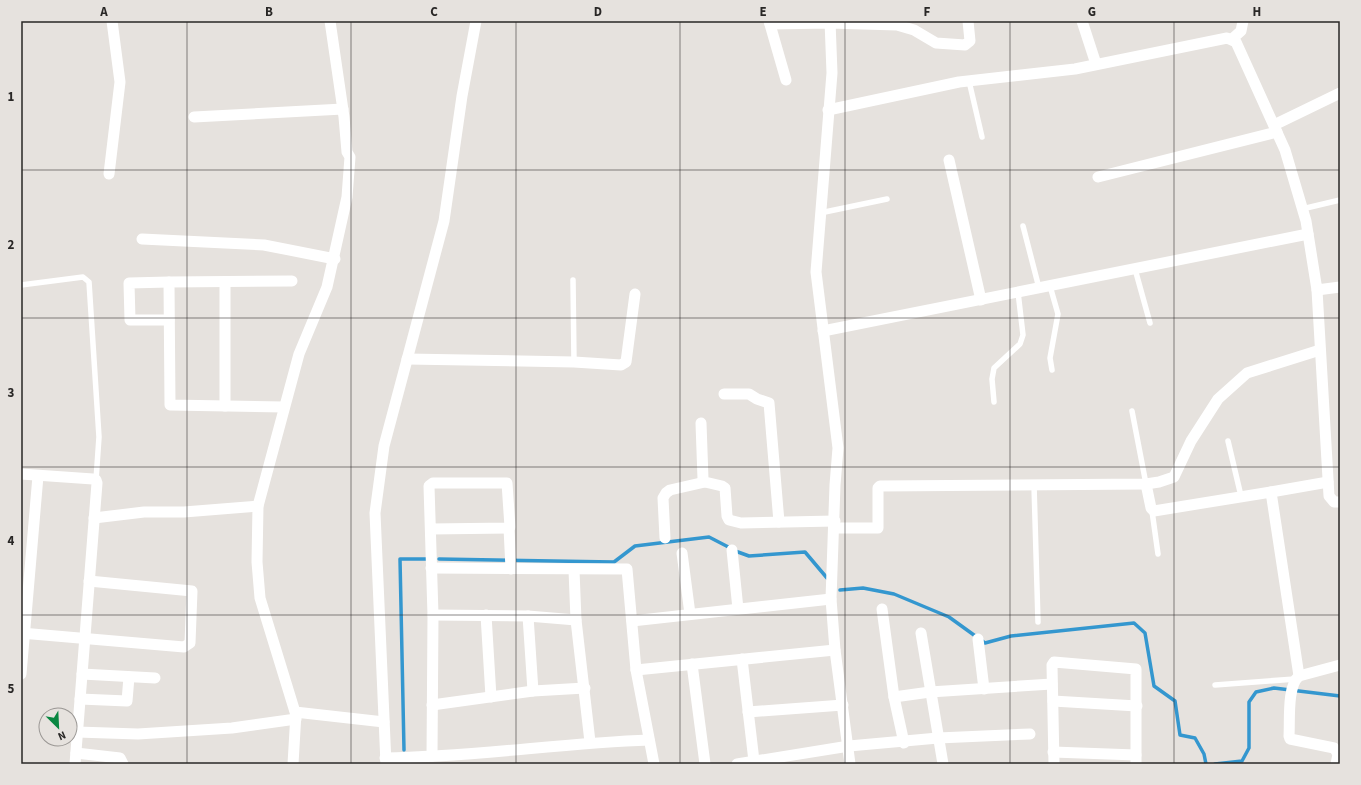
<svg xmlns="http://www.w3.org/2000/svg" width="1361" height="785" viewBox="0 0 1361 785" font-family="'Source Sans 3',sans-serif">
<rect width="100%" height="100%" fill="#e6e2de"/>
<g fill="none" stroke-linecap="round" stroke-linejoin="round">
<g stroke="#3497cf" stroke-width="3.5">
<polyline points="439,559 614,562 635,546 709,537 738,552 749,556 805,552 827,578"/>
<polyline points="840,590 863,588 894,594 949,617 985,643 1011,636 1134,623 1145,633 1154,686 1175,701 1180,735 1195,738 1204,754 1206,764"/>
<polyline points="404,750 400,559 427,559"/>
<polyline points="1215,764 1242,761 1249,748 1249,702 1256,692 1274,688 1340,696"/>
</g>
<g stroke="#fff" stroke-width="5.5">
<polyline points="969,81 982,137"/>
<polyline points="1302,209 1340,200"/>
<polyline points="820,213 887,199"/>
<polyline points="1023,226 1039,288"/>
<polyline points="1135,269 1150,323"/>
<polyline points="573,280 574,362"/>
<polyline points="21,285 83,277 89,282 99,437 96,480"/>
<polyline points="1050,286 1058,314 1050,358 1052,370"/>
<polyline points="994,402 992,379 994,368 1020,344 1023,335 1018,292"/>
<polyline points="1132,411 1146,484"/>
<polyline points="1228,441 1241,496"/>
<polyline points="1034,485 1038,622"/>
<polyline points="1152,511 1158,554"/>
<polyline points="1215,685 1295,679"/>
</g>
<g stroke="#fff" stroke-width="11">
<polyline points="330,21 344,117 347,152 350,157 347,197 327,287 299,354 258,506 257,562 260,598 295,712 384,722"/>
<polyline points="769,21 786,80"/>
<polyline points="830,21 832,73 816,272 838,448 835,485 831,599 835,650 850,764"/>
<polyline points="1082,21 1096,64"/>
<polyline points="770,24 830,23 897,25 914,30 936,43 965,45 970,41 968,21"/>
<polyline points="1232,39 1241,31 1243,21"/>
<polyline points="828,110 959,82 1075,69 1227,38 1236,42 1285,150 1306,221 1317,290 1340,287"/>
<polyline points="194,117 343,109"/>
<polyline points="1274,125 1340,93"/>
<polyline points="949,160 981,300"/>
<polyline points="109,174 120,82 112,21"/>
<polyline points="1098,177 1277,132"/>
<polyline points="142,239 264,245 335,259"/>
<polyline points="169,282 129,283 130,320 169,320"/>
<polyline points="225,282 225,406"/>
<polyline points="1317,290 1329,496 1334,502 1340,502"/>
<polyline points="823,331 1308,234"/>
<polyline points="407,359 574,362 621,365 626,362 635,294"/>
<polyline points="724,394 749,394 757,399 769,403 779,522"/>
<polyline points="284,407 170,405 169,282 292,281"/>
<polyline points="701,423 703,479 705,482 722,486 725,488 727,516 729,520 741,523 835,521"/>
<polyline points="21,474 93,479 96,480 97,483 75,764"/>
<polyline points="1146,484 1151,508 1154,511 1271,492 1299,676"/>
<polyline points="1271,492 1328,482"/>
<polyline points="94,518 144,512 184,512 258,506"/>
<polyline points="509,528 511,569"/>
<polyline points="835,528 878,528 878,488 880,486 1146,484 1159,482 1174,477 1191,441 1218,399 1247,373 1320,350"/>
<polyline points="431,529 509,528 510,527 507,483 433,483 429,486 433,615 432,756"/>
<polyline points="665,538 663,498 666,493 670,490 705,482"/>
<polyline points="732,550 738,609"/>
<polyline points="682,553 690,614"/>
<polyline points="431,568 627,569 636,670 654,764"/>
<polyline points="574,570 576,620 590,742"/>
<polyline points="882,609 894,697 904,743"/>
<polyline points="433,615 528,616 576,620"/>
<polyline points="486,615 491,697"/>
<polyline points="528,616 533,691"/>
<polyline points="632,621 831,599"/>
<polyline points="21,633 184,647 190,643 192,591 89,581"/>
<polyline points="921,633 943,764"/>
<polyline points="978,639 984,689"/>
<polyline points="742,659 754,761"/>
<polyline points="692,664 705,764"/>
<polyline points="636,670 835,650"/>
<polyline points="21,674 38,476"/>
<polyline points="82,674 155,678"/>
<polyline points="894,697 930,692 1052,684"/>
<polyline points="80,699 127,701 129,677"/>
<polyline points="1053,701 1137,706"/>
<polyline points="432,705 533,691 585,688"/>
<polyline points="748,712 843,705"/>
<polyline points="77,732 138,734 232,728 296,719"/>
<polyline points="1053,752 1136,755"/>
<polyline points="76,753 120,758 123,764"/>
<path d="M385,758C473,757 561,743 649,740"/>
<polyline points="293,764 296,713"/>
<polyline points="386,764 375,513 384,446 444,221 462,96 476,21"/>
<polyline points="737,764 849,746 938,738 1030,734"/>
<polyline points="1054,764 1052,665 1054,662 1136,669 1136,764"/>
<path d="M1336,764L1338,754L1334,748L1290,739L1289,736C1290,720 1287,686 1299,676L1340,665"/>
</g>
</g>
<path fill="none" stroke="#292726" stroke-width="1" stroke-opacity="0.55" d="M187,21V764M351,21V764M516,21V764M680,21V764M845,21V764M1010,21V764M1174,21V764M21,170H1340M21,318H1340M21,467H1340M21,615H1340"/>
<rect width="1361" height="785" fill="none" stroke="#e6e2de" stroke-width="44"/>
<g transform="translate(58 727) rotate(156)"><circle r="19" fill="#e6e2de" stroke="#9a9794"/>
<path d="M0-3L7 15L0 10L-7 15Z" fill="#098741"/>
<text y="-6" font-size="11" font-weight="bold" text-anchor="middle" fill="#292726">N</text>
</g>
<rect x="22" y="22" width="1317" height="741" fill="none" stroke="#292726" stroke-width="1.5"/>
<g font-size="13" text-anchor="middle" font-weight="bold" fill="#292726">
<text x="104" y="16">A</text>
<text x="269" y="16">B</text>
<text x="434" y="16">C</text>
<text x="598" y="16">D</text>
<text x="763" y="16">E</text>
<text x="927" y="16">F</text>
<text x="1092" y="16">G</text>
<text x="1257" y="16">H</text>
<text x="11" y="101">1</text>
<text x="11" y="249">2</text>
<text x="11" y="397">3</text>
<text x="11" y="545">4</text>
<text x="11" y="693">5</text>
</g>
</svg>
